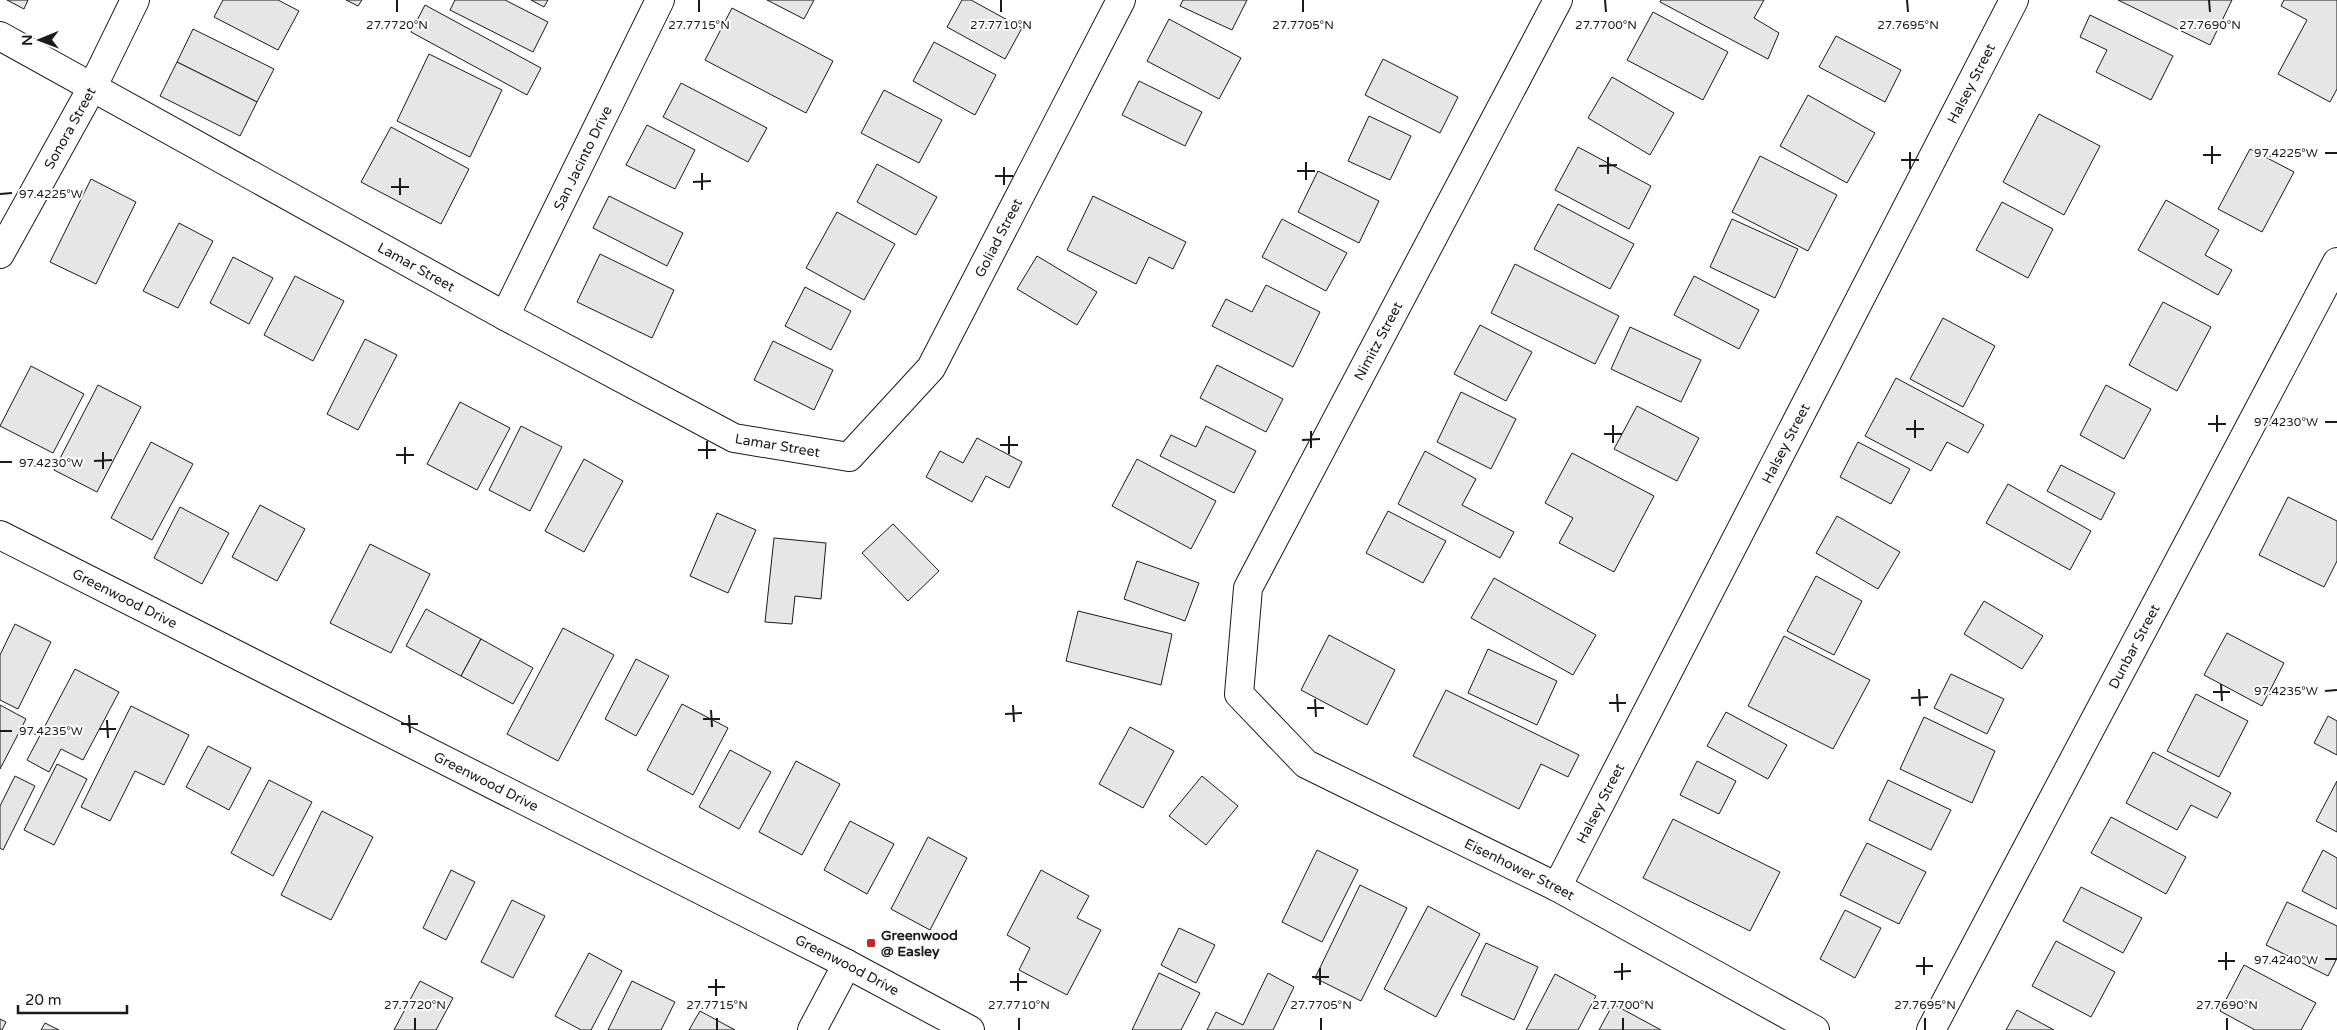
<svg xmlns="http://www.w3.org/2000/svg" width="2337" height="1030" viewBox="0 0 2337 1030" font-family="'Varela Round',sans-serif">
<rect width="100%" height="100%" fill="#fff"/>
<g fill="#e6e6e6" stroke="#1a1a1a">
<polygon points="7,0 28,0 24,9"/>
<polygon points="223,0 278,0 299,11 278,50 214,17"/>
<polygon points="346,0 362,0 358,6"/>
<polygon points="455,0 505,0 548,22 533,52 450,10"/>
<polygon points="531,0 548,0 544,7"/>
<polygon points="767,0 814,0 804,19"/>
<polygon points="962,0 971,0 1022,28 1005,59 947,27"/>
<polygon points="1183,0 1247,0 1232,30 1180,6"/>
<polygon points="1661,0 1764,0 1754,18 1779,33 1768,59 1660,2"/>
<polygon points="2118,0 2232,0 2210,45"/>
<polygon points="2284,0 2337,0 2337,89 2330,102 2278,74 2307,20 2281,6"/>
<polygon points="425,5 541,68 527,95 411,32"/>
<polygon points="732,8 833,61 806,113 705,60"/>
<polygon points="1653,12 1728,52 1703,100 1627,60"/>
<polygon points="2090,15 2173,56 2151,100 2096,72 2107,50 2080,37"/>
<polygon points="1169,19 1241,58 1219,99 1147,61"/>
<polygon points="193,29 274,69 257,102 177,62"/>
<polygon points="1836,36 1901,70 1885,102 1819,67"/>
<polygon points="934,42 996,75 975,115 913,81"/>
<polygon points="429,54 502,90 470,157 397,121"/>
<polygon points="1383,59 1458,97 1440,133 1365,95"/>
<polygon points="177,62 257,102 240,136 160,96"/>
<polygon points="1612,77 1674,113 1650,155 1588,118"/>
<polygon points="1139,81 1202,112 1185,146 1122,115"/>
<polygon points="681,83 767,128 748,162 663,117"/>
<polygon points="884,90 942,120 919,163 861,133"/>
<polygon points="1808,95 1875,133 1847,183 1780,146"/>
<polygon points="2039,114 2100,146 2064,215 2003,182"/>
<polygon points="1369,116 1411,136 1390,180 1348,161"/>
<polygon points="647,125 695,150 675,189 626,165"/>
<polygon points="391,127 469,169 441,224 361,182"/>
<polygon points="1578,147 1651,186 1629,229 1555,190"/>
<polygon points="2250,149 2294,172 2262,232 2218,209"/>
<polygon points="1760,156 1837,195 1808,251 1732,212"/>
<polygon points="877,164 937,197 916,235 857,202"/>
<polygon points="1318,171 1379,201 1359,243 1298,212"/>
<polygon points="91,179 136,202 96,284 50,262"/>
<polygon points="609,196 683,233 667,266 593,228"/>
<polygon points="1093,196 1186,242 1173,269 1149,257 1136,284 1067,250"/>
<polygon points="2166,200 2219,230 2205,255 2232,270 2218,295 2138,250"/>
<polygon points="2002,202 2053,229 2028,278 1976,250"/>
<polygon points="1558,204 1634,244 1610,289 1534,249"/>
<polygon points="837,212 895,244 864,300 806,268"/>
<polygon points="1282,219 1347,253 1326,291 1262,257"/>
<polygon points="1732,219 1798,249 1775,298 1710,267"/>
<polygon points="179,223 213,241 178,308 143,291"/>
<polygon points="600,254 674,290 652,338 577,302"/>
<polygon points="1037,256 1097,292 1077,325 1017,289"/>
<polygon points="233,257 273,278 249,324 210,303"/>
<polygon points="1515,264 1619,316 1595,364 1491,313"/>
<polygon points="295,276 344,301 313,361 264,335"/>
<polygon points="1694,276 1759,310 1739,349 1674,315"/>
<polygon points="1266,285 1320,312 1293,367 1212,326 1226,299 1252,312"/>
<polygon points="805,287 851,311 831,350 785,326"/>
<polygon points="2163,302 2211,327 2177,391 2129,365"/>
<polygon points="1943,318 1995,346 1963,407 1910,379"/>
<polygon points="1480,325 1532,352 1506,401 1454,374"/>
<polygon points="1630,327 1701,360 1681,402 1611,369"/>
<polygon points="365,339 397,355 358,430 327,414"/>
<polygon points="773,341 833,370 814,410 754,380"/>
<polygon points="1217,365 1283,399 1266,432 1200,398"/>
<polygon points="31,366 84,394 53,453 0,426"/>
<polygon points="1896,378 1984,425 1968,453 1947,442 1931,471 1865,436"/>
<polygon points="98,385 141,407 97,492 54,470"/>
<polygon points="2106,385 2151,409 2124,459 2080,435"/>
<polygon points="1461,392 1516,419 1491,469 1437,442"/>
<polygon points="460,402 510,428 477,490 427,464"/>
<polygon points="1637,406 1699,438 1677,481 1614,449"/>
<polygon points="521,426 562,447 530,511 489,490"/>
<polygon points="1206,426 1256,451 1234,493 1160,456 1171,435 1196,447"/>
<polygon points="977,438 1022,462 1009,488 986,476 972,502 926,477 940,451 963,463"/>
<polygon points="151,442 193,464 152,540 111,518"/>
<polygon points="1858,442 1910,469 1891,504 1840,477"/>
<polygon points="1425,451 1476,479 1462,505 1514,532 1500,558 1398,504"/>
<polygon points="1572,453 1654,496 1614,572 1559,543 1573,518 1545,503"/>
<polygon points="584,459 623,481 584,552 545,531"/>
<polygon points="1137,459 1216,501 1191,549 1112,506"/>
<polygon points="2061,465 2115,493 2101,520 2047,491"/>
<polygon points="2008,484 2091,531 2070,570 1986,523"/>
<polygon points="2288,497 2337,521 2337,561 2324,587 2259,555"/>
<polygon points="260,505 305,529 277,581 232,557"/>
<polygon points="180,507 229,533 202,584 154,558"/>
<polygon points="1388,511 1446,541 1423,583 1366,553"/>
<polygon points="717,513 756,530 728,593 690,576"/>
<polygon points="1837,516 1900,552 1878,589 1816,553"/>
<polygon points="893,524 939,571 908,601 862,553"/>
<polygon points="774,538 826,543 821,599 795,596 792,624 765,622"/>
<polygon points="370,544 430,574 391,653 330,623"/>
<polygon points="1137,561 1199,583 1185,621 1124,599"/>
<polygon points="1816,576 1862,601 1834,655 1787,631"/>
<polygon points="1494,578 1596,635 1573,675 1471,618"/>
<polygon points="1984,601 2043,636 2022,669 1964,634"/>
<polygon points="426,609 481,639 461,676 406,646"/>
<polygon points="1078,611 1172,634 1161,685 1066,661"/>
<polygon points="15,624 51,642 18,709 0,700 0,655"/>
<polygon points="563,628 614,655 558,761 507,734"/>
<polygon points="2227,633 2284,663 2262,706 2204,675"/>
<polygon points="1329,635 1395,670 1367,725 1301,690"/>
<polygon points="1784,636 1870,680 1833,749 1748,706"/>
<polygon points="481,639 533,668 513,704 461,676"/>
<polygon points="1488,649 1557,681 1537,725 1468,693"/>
<polygon points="636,659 669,676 636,736 605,719"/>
<polygon points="75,669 119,692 83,760 61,749 49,772 27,760"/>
<polygon points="1951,674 2004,699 1987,734 1934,708"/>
<polygon points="1446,690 1579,755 1568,777 1541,764 1519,809 1413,756"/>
<polygon points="2196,694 2248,721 2219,777 2167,751"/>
<polygon points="682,704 728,728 693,795 647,770"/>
<polygon points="0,705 26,719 0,769"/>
<polygon points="131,706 189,735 164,785 135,771 110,821 81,807"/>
<polygon points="1726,712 1787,745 1768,779 1707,746"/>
<polygon points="2328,716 2337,721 2337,755 2314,743"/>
<polygon points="1924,717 1995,751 1972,803 1900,769"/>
<polygon points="1130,727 1174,751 1143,808 1099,784"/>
<polygon points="208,746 251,768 229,810 186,787"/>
<polygon points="730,750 771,772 739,829 699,807"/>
<polygon points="2153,752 2231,793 2217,818 2191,805 2177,830 2126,803"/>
<polygon points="796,761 840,784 802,855 759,832"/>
<polygon points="1697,761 1736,781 1719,814 1680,795"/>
<polygon points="57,764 87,779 54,845 24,830"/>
<polygon points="15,776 35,786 3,850 0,848 0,806"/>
<polygon points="1202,776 1238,806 1206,845 1169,816"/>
<polygon points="269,780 312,802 273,876 231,853"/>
<polygon points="1888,780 1951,810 1931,850 1869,820"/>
<polygon points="2337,781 2337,832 2316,821"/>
<polygon points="322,811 373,837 331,920 281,895"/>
<polygon points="2111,817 2186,857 2166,894 2091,853"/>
<polygon points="1673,819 1780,872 1750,931 1643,878"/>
<polygon points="850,821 894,844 867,894 824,870"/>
<polygon points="928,837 967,858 930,930 891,909"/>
<polygon points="1867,843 1926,872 1899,924 1840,895"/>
<polygon points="1317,850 1358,870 1322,942 1282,922"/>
<polygon points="2323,850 2337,858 2337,909 2302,891"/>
<polygon points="451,870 475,882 446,940 423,928"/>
<polygon points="1041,870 1089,896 1077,918 1101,930 1067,995 1019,970 1030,948 1007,935"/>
<polygon points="1360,885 1407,908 1361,1001 1315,978"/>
<polygon points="2081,887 2142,918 2123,953 2063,921"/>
<polygon points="512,900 545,916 513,978 481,962"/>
<polygon points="2287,902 2337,926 2337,958 2328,976 2266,945"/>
<polygon points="1428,906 1480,934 1436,1017 1384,989"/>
<polygon points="1845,910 1881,928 1855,978 1820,959"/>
<polygon points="1179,928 1215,945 1196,983 1161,965"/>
<polygon points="2056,941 2115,972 2091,1017 2032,986"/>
<polygon points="1486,943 1538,967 1514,1020 1461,995"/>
<polygon points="589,953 622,971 591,1030 581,1030 555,1016"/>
<polygon points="2244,965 2316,1003 2301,1030 2255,1030 2220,1011"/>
<polygon points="1159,973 1200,993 1181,1030 1132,1030"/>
<polygon points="1268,973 1294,987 1273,1030 1207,1030 1216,1012 1243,1025"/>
<polygon points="1555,974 1596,996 1578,1030 1526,1030"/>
<polygon points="420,981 453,998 436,1030 394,1030"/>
<polygon points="632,981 675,1002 661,1030 608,1030"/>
<polygon points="1613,1004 1661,1030 1599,1030"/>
<polygon points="2017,1010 2054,1030 2006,1030"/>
<polygon points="700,1011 735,1030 689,1030"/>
<polygon points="0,1019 6,1022 2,1030 0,1030"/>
<polygon points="45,1023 59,1030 41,1030"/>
</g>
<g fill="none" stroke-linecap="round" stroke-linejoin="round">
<defs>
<g id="minor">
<path id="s1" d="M1558,0L1248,588L1239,694L1306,764L1557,887L1815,1030"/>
<path id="s2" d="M0,36L505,316L734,438L849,457L931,368L1121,0"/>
<path id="s3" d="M0,254L93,86L135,0"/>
<path id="s4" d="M505,316L660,0"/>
<path id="s5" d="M1557,887L2014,0"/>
<polyline points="812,1030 847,964"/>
<path id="s6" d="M1931,1030L2337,262"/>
</g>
<g id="major">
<path id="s7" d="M0,535L847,964L970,1030"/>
</g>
</defs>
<use href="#minor" stroke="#1a1a1a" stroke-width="30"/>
<use href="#major" stroke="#1a1a1a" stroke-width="30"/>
<use href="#minor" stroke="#fff" stroke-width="28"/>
<use href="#major" stroke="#fff" stroke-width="28"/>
</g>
<path fill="none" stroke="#1a1a1a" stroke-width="2" d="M397,0V12M699,0V12M1001,0V12M1303,0V12M1605,0L1606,12M1907,0L1908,12M2209,0L2210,12M2212,146V164M1910,152V169M2325,153H2337M2203,155H2221M1608,157V174M1901,160H1919M1306,162V180M1599,166L1617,165M1004,167V185M1297,171H1315M702,173V190M995,176H1013M400,178V195M693,182L711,181M391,187H409M0,194L12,193M2217,415V432M1915,420V438M2325,422H2337M2208,424H2226M1613,425V443M1906,429H1924M1311,431V448M1604,434H1622M1009,436V454M1302,440L1320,439M707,441V459M1000,445H1018M405,447V464M698,450H716M103,452V469M396,455H414M94,461L112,460M0,462H12M2221,684L2222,701M1919,689L1920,706M2325,691L2337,690M2213,692H2230M1617,694L1618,712M1911,698L1928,697M1315,699L1316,717M1609,703H1626M1013,705L1014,722M1307,708H1324M711,710L712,727M1005,714L1022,713M409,715L410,733M703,719H720M107,720L108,738M401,724H418M99,729H116M0,731H12M2226,952V970M1924,957V975M2325,959H2337M2218,961H2235M1622,963V980M1916,966H1933M1320,968V985M1614,972L1631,971M1018,973V991M1312,977H1329M716,979V996M1010,982H1027M708,987H725M415,1018V1030M717,1018V1030M1019,1018V1030M1321,1018V1030M1623,1018V1030M1925,1018V1030M2227,1018V1030"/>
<rect fill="#c62828" stroke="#fff" stroke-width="2" x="866" y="938" width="10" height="10" rx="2.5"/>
<g text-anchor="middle" stroke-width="4" stroke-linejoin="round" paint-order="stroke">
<g font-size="14" fill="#1a1a1a" stroke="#fff">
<text dy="5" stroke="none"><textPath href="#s5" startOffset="904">Halsey Street</textPath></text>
<text dy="5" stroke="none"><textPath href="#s3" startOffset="144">Sonora Street</textPath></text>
<text dy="5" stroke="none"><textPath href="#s4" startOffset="176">San Jacinto Drive</textPath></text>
<text dy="5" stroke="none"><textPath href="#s2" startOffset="1221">Goliad Street</textPath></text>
<text dy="5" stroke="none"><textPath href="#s2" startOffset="476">Lamar Street</textPath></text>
<text transform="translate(1378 341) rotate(-62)" y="5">Nimitz Street</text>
<text dy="5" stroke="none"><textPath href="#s5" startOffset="499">Halsey Street</textPath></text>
<text dy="5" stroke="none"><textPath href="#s2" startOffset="881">Lamar Street</textPath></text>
<text dy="5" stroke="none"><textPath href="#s7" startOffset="140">Greenwood Drive</textPath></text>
<text dy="5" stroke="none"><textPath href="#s6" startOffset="434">Dunbar Street</textPath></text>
<text dy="5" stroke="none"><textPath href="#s7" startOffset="545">Greenwood Drive</textPath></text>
<text dy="5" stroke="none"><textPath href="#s5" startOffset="94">Halsey Street</textPath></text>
<text dy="5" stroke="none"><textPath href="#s1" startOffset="1106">Eisenhower Street</textPath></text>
<text dy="5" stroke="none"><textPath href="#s7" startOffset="950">Greenwood Drive</textPath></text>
</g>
<g font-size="14" font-weight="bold" fill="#1a1a1a" stroke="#fff" text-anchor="start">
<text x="881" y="940">Greenwood<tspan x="881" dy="16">@ Easley</tspan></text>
</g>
</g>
<g font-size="12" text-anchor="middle" fill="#1a1a1a" stroke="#fff" stroke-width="4" stroke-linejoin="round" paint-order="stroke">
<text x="397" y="29">27.7720°N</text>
<text x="699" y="29">27.7715°N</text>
<text x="1001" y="29">27.7710°N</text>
<text x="1303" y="29">27.7705°N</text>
<text x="1606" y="29">27.7700°N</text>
<text x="1908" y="29">27.7695°N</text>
<text x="2210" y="29">27.7690°N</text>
<text x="2286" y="157">97.4225°W</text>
<text x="51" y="198">97.4225°W</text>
<text x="2286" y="426">97.4230°W</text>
<text x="51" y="467">97.4230°W</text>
<text x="2286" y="695">97.4235°W</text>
<text x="51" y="735">97.4235°W</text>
<text x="2286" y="964">97.4240°W</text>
<text x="415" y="1009">27.7720°N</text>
<text x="717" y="1009">27.7715°N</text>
<text x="1019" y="1009">27.7710°N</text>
<text x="1321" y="1009">27.7705°N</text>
<text x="1623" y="1009">27.7700°N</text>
<text x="1925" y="1009">27.7695°N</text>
<text x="2227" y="1009">27.7690°N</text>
</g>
<g transform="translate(40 40) rotate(269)" stroke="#ffffff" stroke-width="4" paint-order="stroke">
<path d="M0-4L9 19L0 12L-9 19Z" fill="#1a1a1a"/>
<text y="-8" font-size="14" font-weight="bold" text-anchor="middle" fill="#1a1a1a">N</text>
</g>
<path d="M18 1005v8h109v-8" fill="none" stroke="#1a1a1a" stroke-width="2.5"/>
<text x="25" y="1005" font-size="15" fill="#1a1a1a" stroke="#ffffff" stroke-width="4" paint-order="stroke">20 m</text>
</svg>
